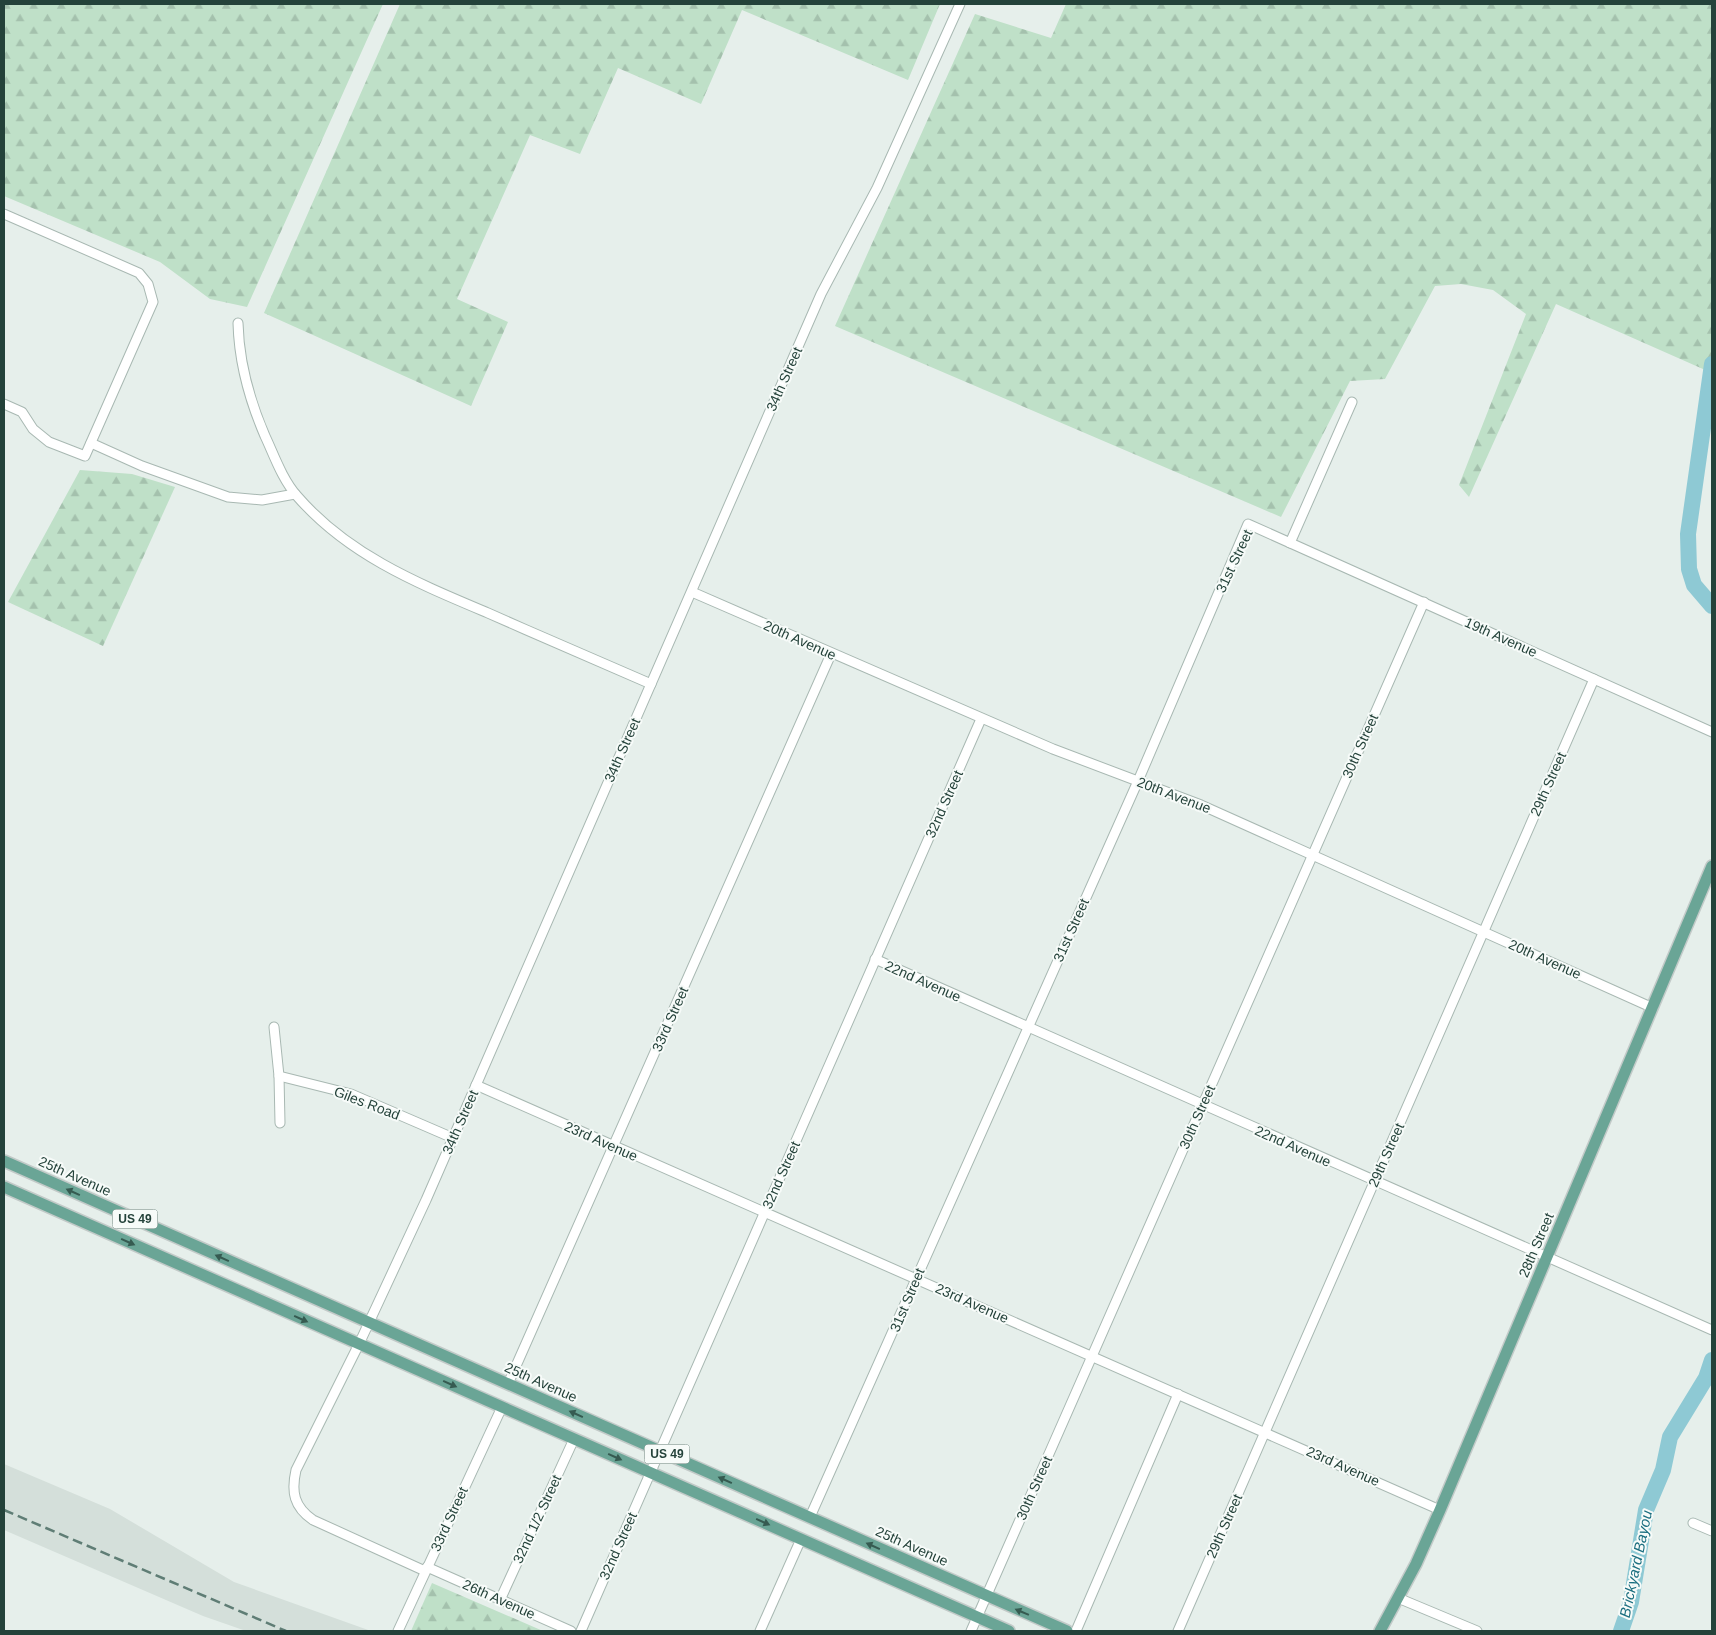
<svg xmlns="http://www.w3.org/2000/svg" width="1716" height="1635" viewBox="0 0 1716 1635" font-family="Helvetica,sans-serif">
<defs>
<pattern id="forest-firs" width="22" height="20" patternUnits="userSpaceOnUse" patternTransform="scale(1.25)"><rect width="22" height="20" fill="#bfe0c8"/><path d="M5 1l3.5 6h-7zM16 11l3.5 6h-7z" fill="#a4c1ad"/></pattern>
</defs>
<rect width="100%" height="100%" fill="#e6efeb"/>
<polygon fill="#d4dfda" points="4,1464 110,1509 234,1582 371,1631 246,1631 203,1616 4,1530"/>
<g fill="url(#forest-firs)">
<polygon points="4,4 383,4 247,307 210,299 160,262 4,196"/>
<polygon points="400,4 940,4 908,80 742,10 701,104 618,68 580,154 530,135 457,299 508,322 471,406 264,313"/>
<polygon points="1066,4 1712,4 1712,373 1556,304 1469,497 1459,485 1526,314 1493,290 1461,284 1435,286 1385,379 1350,381 1281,517 835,326 975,14 1051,38"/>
<polygon points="80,470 132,474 175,487 103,646 8,602"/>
<polygon points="432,1583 543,1631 411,1631"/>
</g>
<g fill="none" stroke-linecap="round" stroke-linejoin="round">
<g stroke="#8ec9d4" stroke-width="16">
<polyline points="1712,364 1688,534 1689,569 1694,585 1712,606"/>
<polyline points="1621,1631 1631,1602 1646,1510 1663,1470 1670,1437 1706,1378 1712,1360"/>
</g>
<defs>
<g id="minor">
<polyline points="4,214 139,273 148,284 153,302 85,456 49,442 33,429 22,412 4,404"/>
<path d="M238,323C239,363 249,399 265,436C274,455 282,479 297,496C348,555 417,583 488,613C542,637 596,660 651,684"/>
<polyline points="91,443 142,466 228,497 262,500 295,494"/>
<polyline points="1290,543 1352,402"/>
<polyline points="692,592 1053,749 1201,805 1653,1008"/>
<polyline points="875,959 1712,1330"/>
<polyline points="274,1027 279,1076 280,1123"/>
<polyline points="279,1076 351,1094 453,1138"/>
<polyline points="476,1085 1440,1510"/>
<polyline points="508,1384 831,654"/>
<polyline points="810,1517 1138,781 1248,524 1712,732"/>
<polyline points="1693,1523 1712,1531"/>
<polyline points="427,1567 571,1631"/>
<path d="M425,1571L313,1520C294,1507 291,1492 296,1470L359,1344L426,1200L821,294L877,188L960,4"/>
<polyline points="1398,1598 1477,1631"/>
<polyline points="500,1600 574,1439"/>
<polyline points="398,1631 502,1407"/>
<polyline points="581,1631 981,719"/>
<polyline points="760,1631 801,1539"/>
<polyline points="971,1631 1424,602"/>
<polyline points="1076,1631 1178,1394"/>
<polyline points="1178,1631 1594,679"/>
</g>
<g id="major">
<polyline points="4,1161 1067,1631"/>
<polyline points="4,1187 1009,1631"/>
<polyline points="1380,1631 1416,1564 1440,1510 1712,866"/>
</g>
</defs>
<use href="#minor" stroke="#a8b8b2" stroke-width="11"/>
<use href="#major" stroke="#c2cac8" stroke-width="14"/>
<use href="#minor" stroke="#fff" stroke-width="9"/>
<use href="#major" stroke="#6aa596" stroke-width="11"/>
<polyline stroke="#5f7d75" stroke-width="2.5" stroke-dasharray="10 5" stroke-linecap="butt" points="4,1510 286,1631"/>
</g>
<defs><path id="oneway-solid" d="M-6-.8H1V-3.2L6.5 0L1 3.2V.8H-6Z" transform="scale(1.25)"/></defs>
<g fill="#365b51">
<use href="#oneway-solid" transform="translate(73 1192) rotate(-156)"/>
<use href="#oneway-solid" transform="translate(128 1242) rotate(24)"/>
<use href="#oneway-solid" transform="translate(222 1258) rotate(-156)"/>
<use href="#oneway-solid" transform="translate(301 1319) rotate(24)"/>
<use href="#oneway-solid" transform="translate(450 1384) rotate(24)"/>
<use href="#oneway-solid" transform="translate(576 1414) rotate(-156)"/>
<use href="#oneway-solid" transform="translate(615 1457) rotate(24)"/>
<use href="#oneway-solid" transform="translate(725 1480) rotate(-156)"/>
<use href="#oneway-solid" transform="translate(763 1522) rotate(24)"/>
<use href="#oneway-solid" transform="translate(873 1546) rotate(-156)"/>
<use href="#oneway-solid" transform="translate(1022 1612) rotate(-157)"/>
</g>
<g text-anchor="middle" stroke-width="4" stroke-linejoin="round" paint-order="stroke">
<g fill="#f7fbf9" stroke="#637a73" stroke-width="1">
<rect x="112.5" y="1209.5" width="45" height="19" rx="4"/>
<rect x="644.5" y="1444.5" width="45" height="19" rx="4"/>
</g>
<g font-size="12" font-weight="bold" fill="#24423a">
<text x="135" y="1223">US 49</text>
<text x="667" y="1458">US 49</text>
</g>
<g font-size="14" fill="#24423a" stroke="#f7fbf9">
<text transform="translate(784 379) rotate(-66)" y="5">34th Street</text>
<text transform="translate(1234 561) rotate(-65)" y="5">31st Street</text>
<text transform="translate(1501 637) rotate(24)" y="5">19th Avenue</text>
<text transform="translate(800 640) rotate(24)" y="5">20th Avenue</text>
<text transform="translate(1360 746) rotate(-66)" y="5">30th Street</text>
<text transform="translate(622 750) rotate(-66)" y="5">34th Street</text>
<text transform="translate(1548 784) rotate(-66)" y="5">29th Street</text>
<text transform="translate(1174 795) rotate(21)" y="5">20th Avenue</text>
<text transform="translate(944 804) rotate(-66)" y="5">32nd Street</text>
<text transform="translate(1071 930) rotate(-66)" y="5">31st Street</text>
<text transform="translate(1545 959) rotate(24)" y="5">20th Avenue</text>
<text transform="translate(923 981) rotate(24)" y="5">22nd Avenue</text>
<text transform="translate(670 1019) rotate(-66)" y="5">33rd Street</text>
<text transform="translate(367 1103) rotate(21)" y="5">Giles Road</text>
<text transform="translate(1197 1117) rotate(-66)" y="5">30th Street</text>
<text transform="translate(460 1122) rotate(-66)" y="5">34th Street</text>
<text transform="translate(601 1141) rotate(24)" y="5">23rd Avenue</text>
<text transform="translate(1293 1146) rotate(24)" y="5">22nd Avenue</text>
<text transform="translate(1386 1155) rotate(-66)" y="5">29th Street</text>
<text transform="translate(781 1175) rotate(-66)" y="5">32nd Street</text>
<text transform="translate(75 1176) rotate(24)" y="5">25th Avenue</text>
<text transform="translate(1536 1245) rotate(-67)" y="5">28th Street</text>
<text transform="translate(907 1300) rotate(-67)" y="5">31st Street</text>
<text transform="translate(972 1303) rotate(24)" y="5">23rd Avenue</text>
<text transform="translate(541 1382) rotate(24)" y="5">25th Avenue</text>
<text transform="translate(1343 1466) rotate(24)" y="5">23rd Avenue</text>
<text transform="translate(1034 1488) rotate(-66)" y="5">30th Street</text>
<text transform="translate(449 1519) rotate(-65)" y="5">33rd Street</text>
<text transform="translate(537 1519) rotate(-65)" y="5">32nd 1/2 Street</text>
<text transform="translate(1224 1526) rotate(-66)" y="5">29th Street</text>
<text transform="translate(618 1546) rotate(-66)" y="5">32nd Street</text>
<text transform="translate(912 1546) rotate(24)" y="5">25th Avenue</text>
<text transform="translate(499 1599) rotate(24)" y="5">26th Avenue</text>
</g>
<g font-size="15" font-style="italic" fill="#1c6f80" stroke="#f7fbf9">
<text transform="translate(1636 1564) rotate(-78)" y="5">Brickyard Bayou</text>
</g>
</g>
<rect width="1716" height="1635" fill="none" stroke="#24423a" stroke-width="10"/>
</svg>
